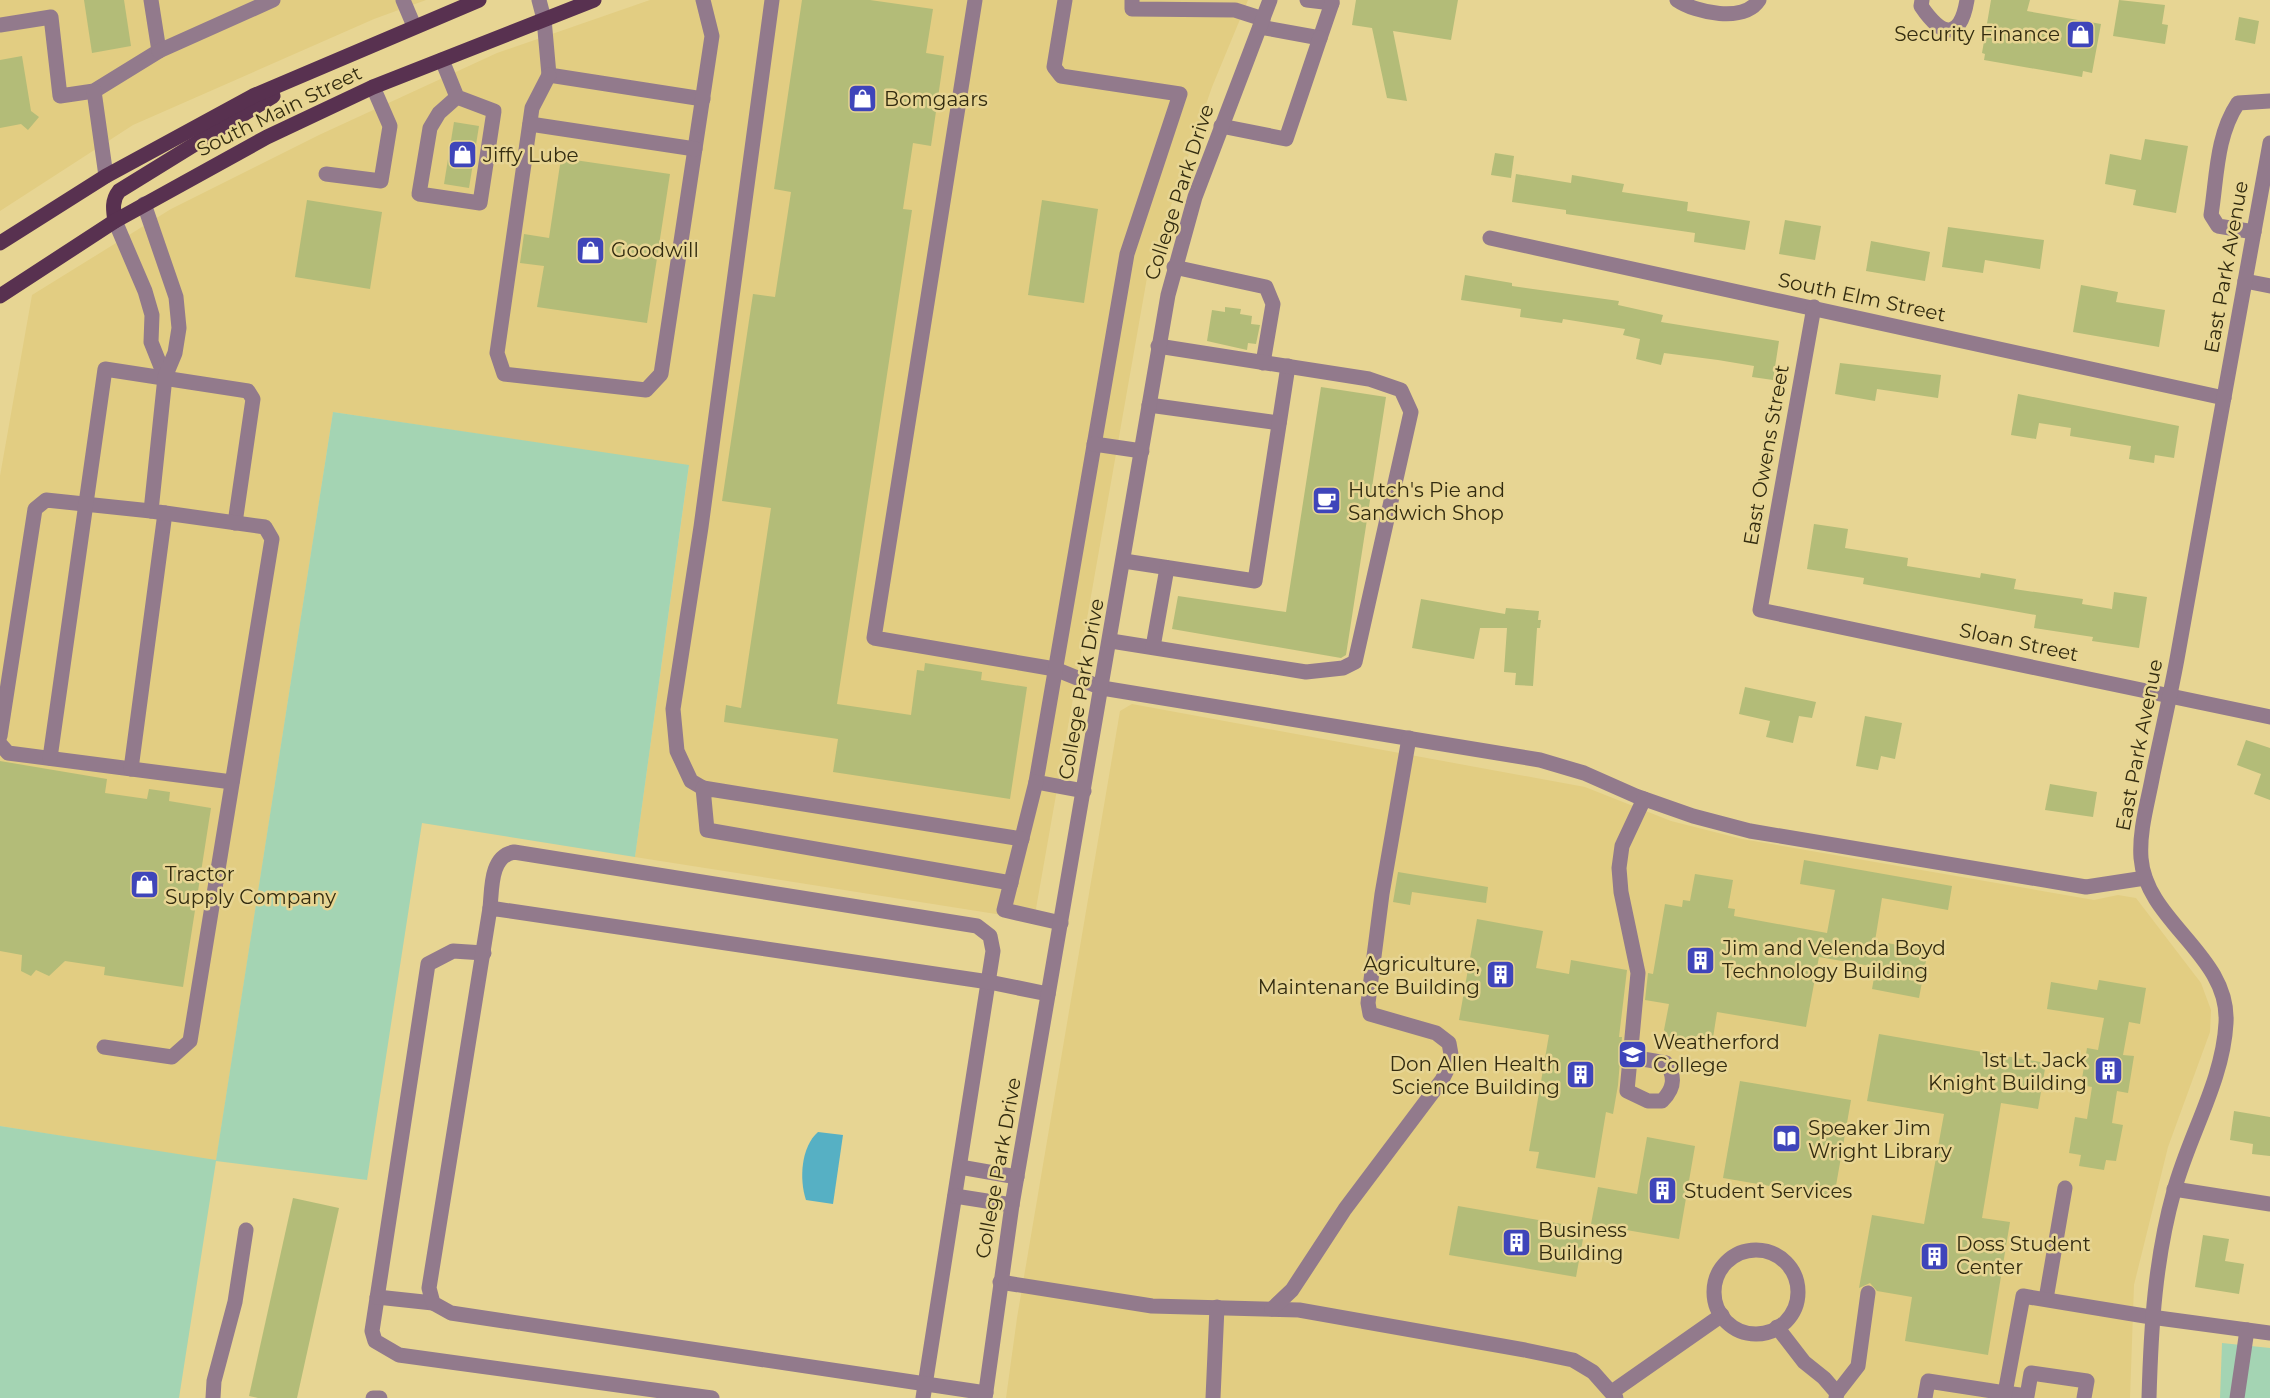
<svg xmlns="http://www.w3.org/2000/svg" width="2270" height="1398" viewBox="0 0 2270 1398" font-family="Montserrat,sans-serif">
<rect width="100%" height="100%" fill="#e7d593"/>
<g fill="#e2cd82">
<polygon points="0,0 426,0 374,19 133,125 0,211"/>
<polygon points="650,0 1248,0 1212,87 1148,272 1034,920 635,857 689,466 333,412 216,1161 0,1126 0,476 32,295 171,209 319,135 497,53"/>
<polygon points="1132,704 1585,787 1671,821 1742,839 2094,900 2118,895 2136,898 2201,983 2211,1010 2210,1032 2168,1147 2134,1285 2130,1398 1006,1398 1017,1318 1120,711"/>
</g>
<g fill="#a4d4b3">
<polygon points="333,412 689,465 635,857 422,823 367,1180 216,1161 179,1398 0,1398 0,1126 216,1160"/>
<polygon points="2222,1343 2270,1348 2270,1398 2220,1398"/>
</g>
<path fill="#56b0c4" d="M818,1132L843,1135L833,1204L806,1200C799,1179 801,1147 818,1132Z"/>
<g fill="#b3bc78">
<polygon points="84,0 124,0 131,46 92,53"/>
<polygon points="802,0 870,0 933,9 926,53 944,56 931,146 913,143 903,209 912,210 837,704 911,715 917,670 924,671 925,663 982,672 981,680 1027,687 1010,799 833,772 838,739 724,722 726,705 741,708 771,508 722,501 753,294 775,297 791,192 774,189"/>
<polygon points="1356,0 1458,0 1451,40 1393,31 1407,101 1387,98 1372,28 1352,25"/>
<polygon points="1991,0 2030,0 2027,11 2101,24 2092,73 2083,71 2082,77 1984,60 1985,54 1982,53"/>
<polygon points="2119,0 2165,5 2162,24 2168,25 2165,44 2113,36"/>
<polygon points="2239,17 2259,21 2255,44 2235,40"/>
<polygon points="22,56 31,111 39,117 28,130 21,124 0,128 0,60"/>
<polygon points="454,122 479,126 469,188 444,184"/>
<polygon points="2145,139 2188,146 2176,213 2133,205 2136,190 2105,184 2110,154 2141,160"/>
<polygon points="1495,153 1514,156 1511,178 1491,175"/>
<polygon points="561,158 670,174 647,323 537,307 544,266 520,263 524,234 549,238"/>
<polygon points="1516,174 1571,183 1572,175 1624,184 1622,192 1688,202 1687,211 1750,221 1745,250 1694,242 1695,233 1566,214 1566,210 1512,202"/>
<polygon points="307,200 382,212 370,289 295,277"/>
<polygon points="1042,200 1098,209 1084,303 1028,295"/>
<polygon points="1785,220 1821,226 1815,260 1779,254"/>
<polygon points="1948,227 2044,240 2040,269 1985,260 1983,273 1942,267"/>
<polygon points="1871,241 1930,252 1925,281 1866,271"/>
<polygon points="1465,275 1512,283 1512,286 1619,301 1618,305 1663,315 1661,322 1779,341 1773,380 1752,377 1754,366 1718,360 1664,353 1661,365 1636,359 1640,339 1623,335 1625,329 1563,319 1562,323 1520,317 1521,309 1461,300"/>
<polygon points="2081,285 2118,292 2116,302 2165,310 2159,347 2073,332"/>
<polygon points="1225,307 1241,309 1240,314 1252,316 1251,324 1260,325 1256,344 1248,343 1247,350 1207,341 1212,310 1225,312"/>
<polygon points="1840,363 1941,375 1938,398 1877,389 1875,401 1835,394"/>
<polygon points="1321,387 1386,397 1346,655 1341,658 1172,629 1178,596 1286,612"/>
<polygon points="2018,394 2179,426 2174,458 2155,455 2154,463 2129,459 2131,446 2070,436 2071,428 2039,423 2036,439 2011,435"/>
<polygon points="1814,524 1848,529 1845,548 1908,558 1907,566 1980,578 1981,573 2016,579 2014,589 2083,599 2082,604 2112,609 2114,592 2147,597 2139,648 2092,641 2093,637 2034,628 2036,615 1863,584 1864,578 1807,569"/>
<polygon points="1421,599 1505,614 1506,608 1539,611 1538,620 1541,620 1540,628 1537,628 1533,686 1515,685 1516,673 1504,672 1507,628 1480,628 1474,659 1412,648"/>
<polygon points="1745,687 1816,702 1812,718 1799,716 1793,743 1766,737 1770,721 1739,714"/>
<polygon points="1865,716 1902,723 1895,759 1881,756 1878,770 1856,766"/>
<polygon points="2246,740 2270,748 2270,800 2254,794 2261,774 2237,765"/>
<polygon points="0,761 107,779 105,793 147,799 149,789 170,792 169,801 211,808 183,987 104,975 105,967 65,961 49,976 36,970 31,976 21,971 22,955 0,951"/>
<polygon points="2050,784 2097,792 2093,817 2045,810"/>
<polygon points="1804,860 1952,886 1948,910 1882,898 1875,941 1928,950 1919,998 1872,989 1876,967 1819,957 1806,1027 1717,1012 1713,1038 1698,1049 1674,1045 1664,1030 1669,1004 1645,1000 1648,973 1653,974 1665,904 1682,907 1683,900 1690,901 1695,874 1733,880 1728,908 1735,909 1734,916 1827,933 1835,890 1800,884"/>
<polygon points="1398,872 1488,887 1486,903 1412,892 1410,905 1393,902"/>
<polygon points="1477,919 1543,931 1536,968 1569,974 1571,960 1627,970 1619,1037 1622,1037 1618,1085 1613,1114 1606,1112 1595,1178 1536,1168 1539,1152 1529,1151 1549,1035 1459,1020"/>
<polygon points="2099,980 2146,988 2140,1024 2129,1022 2123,1055 2134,1056 2128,1093 2117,1091 2112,1123 2123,1125 2116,1161 2106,1160 2104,1170 2079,1166 2081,1155 2069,1153 2075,1117 2087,1119 2092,1087 2081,1085 2087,1048 2098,1050 2104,1018 2047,1009 2051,982 2097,990"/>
<polygon points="1879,1034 2046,1063 2038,1109 2001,1103 1982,1218 2010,1222 1988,1355 1905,1341 1912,1297 1877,1291 1870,1283 1859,1288 1872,1215 1924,1224 1944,1114 1867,1101"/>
<polygon points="1740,1081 1851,1100 1834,1197 1723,1178"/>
<polygon points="2234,1111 2270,1117 2270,1156 2252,1154 2253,1144 2230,1140"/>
<polygon points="1647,1137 1695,1146 1679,1239 1591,1224 1598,1187 1637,1194"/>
<polygon points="293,1198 339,1208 297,1398 258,1398 249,1396"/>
<polygon points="1458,1206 1585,1228 1576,1277 1449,1255"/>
<polygon points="2203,1235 2229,1239 2225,1261 2244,1264 2239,1294 2195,1287"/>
</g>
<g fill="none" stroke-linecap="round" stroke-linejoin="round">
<g stroke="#927a8c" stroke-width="15">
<polyline points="403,0 414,26"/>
<polyline points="539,0 544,19 549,75 703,99"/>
<polyline points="975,0 874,638 1055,669 1102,688 1540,760 1584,773 1636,796 1693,816 1750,831 2086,887 2145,878"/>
<polyline points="1065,0 1054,67 1061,76 1180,94 1127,254 1036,782 1084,791"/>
<polyline points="1132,0 1132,9 1235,10 1263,19"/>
<polyline points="1307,0 1332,3 1332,0"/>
<path d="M1677,0C1696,13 1744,23 1759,0"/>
<path d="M1922,0L1921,6C1941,36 1960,42 1967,0"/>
<polyline points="0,25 51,17 60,96 94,91 159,51 151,0"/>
<polyline points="1260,27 1320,38 1332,3"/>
<polyline points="159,51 273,0"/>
<polyline points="442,60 457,97 439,113 430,128 419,194 480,203 494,111 457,97"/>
<polyline points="549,75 532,108 497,353 504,374 646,390 661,374 712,36 703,0"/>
<polyline points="94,91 106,176"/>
<polyline points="530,124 695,149"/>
<polyline points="1221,126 1286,139 1320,38"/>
<polyline points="326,174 381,181 390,126 373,87"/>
<polyline points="115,221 145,291 152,315 151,342 165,377"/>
<path d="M2254,232L2218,226L2211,215C2217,177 2216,136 2238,103L2270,101"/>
<polyline points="1490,238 2224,398"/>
<polyline points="1174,267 1266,287 1273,304 1263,363"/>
<polyline points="2245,281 2270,286"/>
<polyline points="1814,307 1760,610 2270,717"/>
<polyline points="1149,405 1279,423"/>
<polyline points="1094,444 1142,451"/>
<polyline points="1124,561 1255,581 1288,366"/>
<polyline points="1111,641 1306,672 1343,668 1355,662 1411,412 1401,390 1369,379 1158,346"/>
<polyline points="1153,647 1167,568"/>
<polyline points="0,736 35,509 46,500 151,511"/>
<polyline points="0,744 8,753 232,782"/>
<polyline points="50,758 105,369 248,391 253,399 235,523"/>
<polyline points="131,769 165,513"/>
<polyline points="1036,782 1004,910 1061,923"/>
<polyline points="703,788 691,781 677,751 673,709 701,527 772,0"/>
<polyline points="1011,883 707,830 703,788 1022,839"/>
<path d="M490,908C492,889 490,856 514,852L977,926L990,936L993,951L923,1398"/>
<polyline points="484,953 453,951 428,964 372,1331 375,1341 399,1355 712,1398"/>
<polyline points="104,1047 172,1057 190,1041 272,539 265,527 151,511 165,377 175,353 179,328 176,297 144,204"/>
<path d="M1631,1057L1666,1063C1676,1077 1674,1089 1662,1101H1648L1627,1091L1638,973L1621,892L1619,868L1622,846L1644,799"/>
<polyline points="960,1167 1017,1177"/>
<polyline points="2174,1189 2270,1204"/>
<polyline points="955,1196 1012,1205"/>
<circle cx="1756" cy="1292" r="42"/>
<polyline points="1000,1282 1152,1306 1299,1310 1525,1350 1573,1360 1593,1372 1616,1398"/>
<polyline points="377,1297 433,1303"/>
<polyline points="2046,1299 2065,1188"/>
<polyline points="1272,1309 1292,1290 1345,1209 1442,1080 1452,1060 1449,1043 1436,1033 1370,1014 1368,1003 1382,894 1409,738"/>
<polyline points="1777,1327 1804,1362 1824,1378 1837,1393 1836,1398"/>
<polyline points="1612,1392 1722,1315"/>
<polyline points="986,1393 451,1313 433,1303 429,1288 490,908 989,982 1048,994"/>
<polyline points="1837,1393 1858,1366 1868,1293"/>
<polyline points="2005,1393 2027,1396 2031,1373 2087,1381 2084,1398"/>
<polyline points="213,1398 214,1381 235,1302 246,1230"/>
<polyline points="373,1398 380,1398"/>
<polyline points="985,1398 1012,1205 1168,295 1195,197 1270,0"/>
<polyline points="1213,1398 1217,1307"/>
<polyline points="1925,1398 1928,1381 2005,1393 2023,1296 2151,1317 2270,1333"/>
<path d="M2149,1398C2151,1327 2155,1259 2174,1191C2189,1135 2223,1081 2226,1023C2230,955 2146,922 2141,858C2139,830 2148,802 2153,774C2161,736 2170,697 2177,659C2208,487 2238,315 2270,143"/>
<polyline points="2237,1398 2247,1330"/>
</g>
<g stroke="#583150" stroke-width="15">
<path d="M115,221C113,209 112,200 119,191L273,96"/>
<polyline points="0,243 106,176 253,96 479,0"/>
<polyline points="0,296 115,221 267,137 373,87 594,0"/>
</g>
</g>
<defs>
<symbol id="shop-square" viewBox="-11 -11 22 22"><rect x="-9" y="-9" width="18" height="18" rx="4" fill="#3f45ba" stroke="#e7d593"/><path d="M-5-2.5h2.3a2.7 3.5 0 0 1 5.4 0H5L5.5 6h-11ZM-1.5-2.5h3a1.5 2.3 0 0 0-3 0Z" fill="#fff"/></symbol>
<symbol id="cafe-square" viewBox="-11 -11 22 22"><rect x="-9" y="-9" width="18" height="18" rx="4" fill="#3f45ba" stroke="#e7d593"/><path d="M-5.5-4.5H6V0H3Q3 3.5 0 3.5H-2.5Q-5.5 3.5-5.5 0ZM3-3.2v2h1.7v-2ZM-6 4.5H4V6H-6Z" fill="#fff"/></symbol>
<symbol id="building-square" viewBox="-11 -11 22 22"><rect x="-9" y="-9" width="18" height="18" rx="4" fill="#3f45ba" stroke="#e7d593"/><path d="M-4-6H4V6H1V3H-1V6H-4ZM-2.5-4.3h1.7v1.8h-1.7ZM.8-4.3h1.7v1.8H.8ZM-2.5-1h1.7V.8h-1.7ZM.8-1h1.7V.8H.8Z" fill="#fff"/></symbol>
<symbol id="university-square" viewBox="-11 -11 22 22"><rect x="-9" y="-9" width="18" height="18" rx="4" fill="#3f45ba" stroke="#e7d593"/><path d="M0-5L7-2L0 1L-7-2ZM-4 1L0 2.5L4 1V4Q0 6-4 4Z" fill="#fff"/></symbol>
<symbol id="library-square" viewBox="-11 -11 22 22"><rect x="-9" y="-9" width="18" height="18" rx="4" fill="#3f45ba" stroke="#e7d593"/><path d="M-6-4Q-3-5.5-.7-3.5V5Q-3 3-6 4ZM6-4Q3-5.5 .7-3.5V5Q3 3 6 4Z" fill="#fff"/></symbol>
</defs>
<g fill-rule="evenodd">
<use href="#shop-square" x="2064" y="18" width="33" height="33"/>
<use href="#shop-square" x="846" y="82" width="33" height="33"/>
<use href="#shop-square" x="446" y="138" width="33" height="33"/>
<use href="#shop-square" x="574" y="234" width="33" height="33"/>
<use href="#cafe-square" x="1310" y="484" width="33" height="33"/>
<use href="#shop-square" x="128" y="868" width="33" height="33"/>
<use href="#building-square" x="1684" y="944" width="33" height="33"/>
<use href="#building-square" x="1484" y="958" width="33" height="33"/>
<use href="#university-square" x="1616" y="1038" width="33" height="33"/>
<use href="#building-square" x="2092" y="1054" width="33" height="33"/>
<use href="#building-square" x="1564" y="1058" width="33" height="33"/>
<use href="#library-square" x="1770" y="1122" width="33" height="33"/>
<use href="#building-square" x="1646" y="1174" width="33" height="33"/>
<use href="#building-square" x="1500" y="1226" width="33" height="33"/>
<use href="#building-square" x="1918" y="1240" width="33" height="33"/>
</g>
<g text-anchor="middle" stroke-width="5" stroke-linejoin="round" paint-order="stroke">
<g font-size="20" fill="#332c10" stroke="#e7d593" text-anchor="start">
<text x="2060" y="41" text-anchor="end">Security Finance</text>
<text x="884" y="106">Bomgaars</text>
<text x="483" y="162">Jiffy Lube</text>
<text x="611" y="257">Goodwill</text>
<text x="1348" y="497">Hutch's Pie and<tspan x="1348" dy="23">Sandwich Shop</tspan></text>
<text x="165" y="881">Tractor<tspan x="165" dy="23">Supply Company</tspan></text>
<text x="1722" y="955">Jim and Velenda Boyd<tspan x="1722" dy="23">Technology Building</tspan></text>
<text x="1480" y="971" text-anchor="end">Agriculture,<tspan x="1480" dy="23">Maintenance Building</tspan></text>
<text x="1653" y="1049">Weatherford<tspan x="1653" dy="23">College</tspan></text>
<text x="2087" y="1067" text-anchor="end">1st Lt. Jack<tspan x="2087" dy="23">Knight Building</tspan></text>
<text x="1560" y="1071" text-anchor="end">Don Allen Health<tspan x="1560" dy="23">Science Building</tspan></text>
<text x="1808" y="1135">Speaker Jim<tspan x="1808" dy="23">Wright Library</tspan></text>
<text x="1684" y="1198">Student Services</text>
<text x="1538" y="1237">Business<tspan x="1538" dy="23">Building</tspan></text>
<text x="1956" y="1251">Doss Student<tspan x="1956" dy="23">Center</tspan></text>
</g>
<g font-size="20" fill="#332c10" stroke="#e7d593">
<text transform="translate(279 111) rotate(-26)" y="7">South Main Street</text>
<text transform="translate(1179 192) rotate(-72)" y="7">College Park Drive</text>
<text transform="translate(2226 267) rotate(-80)" y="7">East Park Avenue</text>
<text transform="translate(1862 297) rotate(12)" y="7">South Elm Street</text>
<text transform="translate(1766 455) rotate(-80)" y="7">East Owens Street</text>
<text transform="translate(2019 642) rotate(12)" y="7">Sloan Street</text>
<text transform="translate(1081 689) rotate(-80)" y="7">College Park Drive</text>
<text transform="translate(2139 745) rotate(-79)" y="7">East Park Avenue</text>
<text transform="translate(998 1168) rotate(-80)" y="7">College Park Drive</text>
</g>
</g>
</svg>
